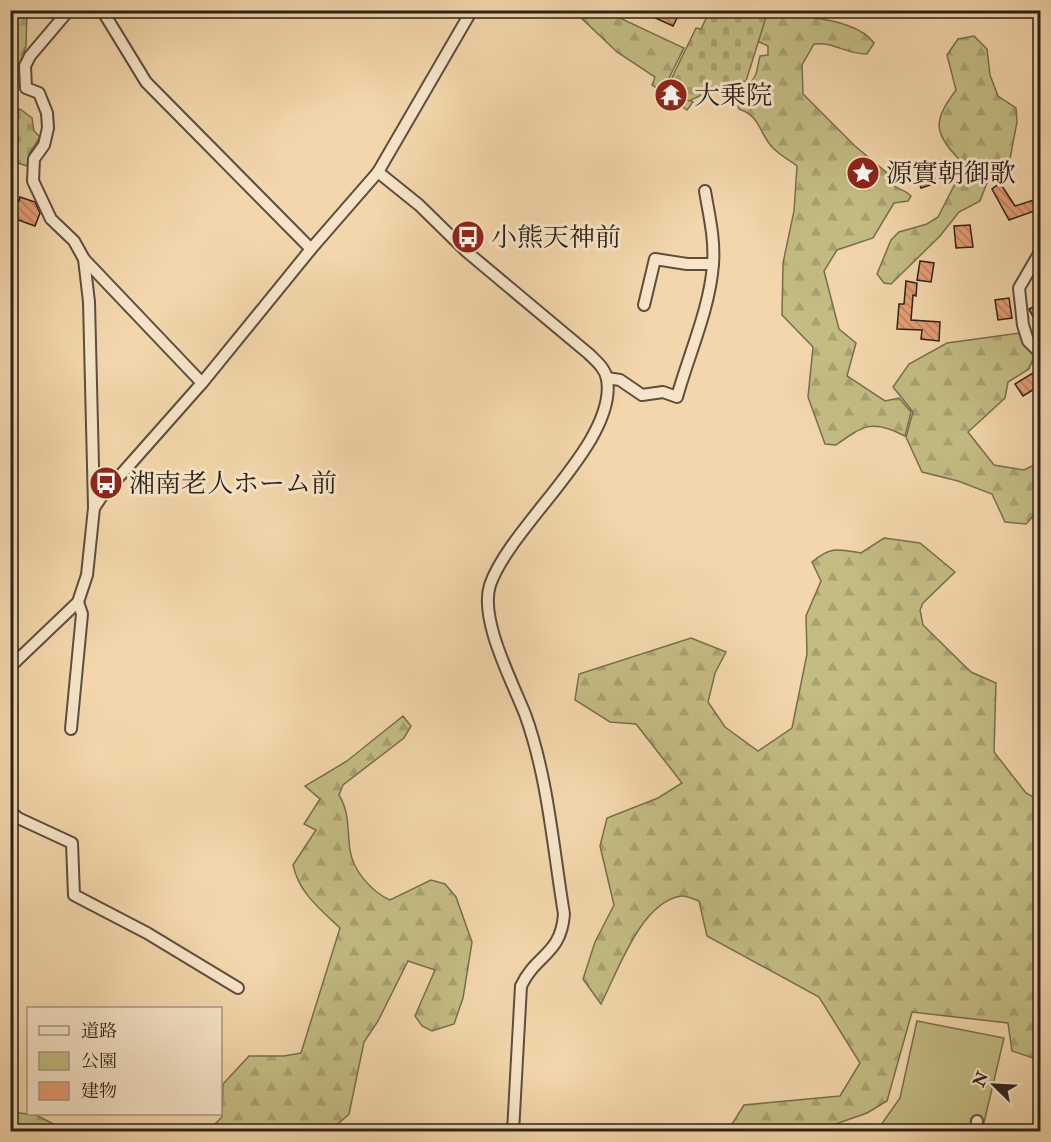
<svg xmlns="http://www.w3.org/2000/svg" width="1051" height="1142" viewBox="0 0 1051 1142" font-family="'IM FELL Double Pica','Noto Serif JP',serif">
<defs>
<pattern id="forest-firs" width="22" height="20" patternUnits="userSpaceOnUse" patternTransform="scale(1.5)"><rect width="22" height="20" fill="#c3bc83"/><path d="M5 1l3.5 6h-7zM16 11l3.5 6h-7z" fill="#a8a171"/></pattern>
<pattern id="cemetery-stones" width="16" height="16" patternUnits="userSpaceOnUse" patternTransform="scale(1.5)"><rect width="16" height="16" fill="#c3bc83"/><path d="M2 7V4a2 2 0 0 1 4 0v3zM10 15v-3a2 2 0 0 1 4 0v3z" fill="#a8a171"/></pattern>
<pattern id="building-back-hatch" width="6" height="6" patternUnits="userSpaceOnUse" patternTransform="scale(1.5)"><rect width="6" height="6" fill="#e69d73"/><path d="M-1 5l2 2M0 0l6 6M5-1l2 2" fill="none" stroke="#bb805e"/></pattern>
</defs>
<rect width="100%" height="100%" fill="#f3d6ab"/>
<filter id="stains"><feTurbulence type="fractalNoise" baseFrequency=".00333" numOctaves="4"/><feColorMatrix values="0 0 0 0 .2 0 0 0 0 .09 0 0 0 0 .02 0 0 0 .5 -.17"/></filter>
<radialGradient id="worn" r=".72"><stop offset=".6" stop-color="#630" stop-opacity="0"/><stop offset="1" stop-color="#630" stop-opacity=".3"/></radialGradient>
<g fill="url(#forest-firs)" stroke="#776e4e" stroke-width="1.5">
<polygon points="11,10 27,11 26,46 11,88"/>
<polygon points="577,11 605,11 684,48 665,86 693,102 687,110 652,85 655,77 617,52 576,13"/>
<path d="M763,11H810L814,18C833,20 863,27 874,43L867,54C845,54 835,42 814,44L802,65L803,94L855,146L887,173C890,191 901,186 911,196L908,201L894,203L873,238L837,250L824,271L839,329L856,343L847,376L885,401L899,398L911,412L905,436C873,419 864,425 836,445L825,444L808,397L813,347L782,315L783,263L794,211L797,166C789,160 780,155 773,148C759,134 761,116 739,109C733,93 749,89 755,76C758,70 758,62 760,56L768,55V46L757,41Z"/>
<path d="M974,36L987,49L990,75L998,96L1016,108L1017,122L1009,164L988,180L980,201L959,212L940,236L891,284L884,283L877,274L891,240L899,232L927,224L938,217L960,174L959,159C932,132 934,120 956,90L947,55L958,39Z"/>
<polygon points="1027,332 1040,338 1040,352 1035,354 1029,369 1008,382 1005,398 968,432 994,465 1024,470 1040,462 1040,509 1026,524 1005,522 992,494 958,481 922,472 906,437 913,412 893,387 909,364 947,343"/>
<path d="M884,538L920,543L955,572L923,603L920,610L923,625L971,672L996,683L994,752L1026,793L1040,801V1056L1033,1058L1012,1051L1008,1023L912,1012L887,1101L867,1113L816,1131H742L732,1124L744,1105L840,1096L860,1063L819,997L707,936L699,901C693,899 686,895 681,896C641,902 618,971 601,1004L583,979L595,942L614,905L600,846L607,818L658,798L682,783L636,724L610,722L575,700L579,674L691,638L726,652L715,673L708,702L725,727L758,751L792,728L807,654L806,616L821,581L812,562C831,546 838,549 861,553Z"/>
<path d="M403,716L411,726L404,738L343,785L339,795C350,813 347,830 350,850C353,871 372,892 390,900L431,880L445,884L456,897L472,942L463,998L454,1024L432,1031L422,1026L415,1016L435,970L408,961L378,1021L364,1042L349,1114L330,1131H208L222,1117L223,1084L249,1056H284L301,1053L340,928C320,909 299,893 293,865L316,830L304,824L320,799L305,786L347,761Z"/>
<polygon points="11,1112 36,1115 67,1131 11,1131"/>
</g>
<g fill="url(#cemetery-stones)" stroke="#776e4e" stroke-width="1.5">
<polygon points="710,10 768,11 746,81 716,88 689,101 667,88 696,28 701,29"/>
<polygon points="20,109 32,118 34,131 40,137 29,154 27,166 18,163 11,187 11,118"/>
</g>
<polygon fill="#c3bc83" stroke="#776e4e" stroke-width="1.5" points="917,1021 1004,1038 982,1131 876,1132 900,1098"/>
<g fill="url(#building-back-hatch)" stroke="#2b2119" stroke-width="1.5">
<polygon points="638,10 681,10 673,26"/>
<polygon points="933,171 936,183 921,188 917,176"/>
<polygon points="1000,183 1015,206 1040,198 1040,209 1009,220 992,189"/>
<polygon points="20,197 35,202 40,213 35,226 10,217 10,204 13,205 15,199 19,201"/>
<polygon points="970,225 973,247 956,248 954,226"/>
<polygon points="920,261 934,263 931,282 917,280"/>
<polygon points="906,281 917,283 916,296 913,295 911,320 940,322 939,341 921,339 922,330 897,329 899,304 904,304"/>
<polygon points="1009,298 1012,318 998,320 995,300"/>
<polygon points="1041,303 1041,332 1029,309"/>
<polygon points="1041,368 1041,385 1023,396 1015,384"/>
</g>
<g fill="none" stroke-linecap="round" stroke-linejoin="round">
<defs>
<g id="minor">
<polyline points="69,10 30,56 25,66 26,88 39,93 47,113 48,128 44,145 34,159 33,181 51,219 74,241 84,259 202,383"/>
<polyline points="102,10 146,82 311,249"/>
<path d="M378,172L419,205L467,252L589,354C596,361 605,368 607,379C618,442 510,526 490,585C479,619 512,681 525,714C548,777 553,848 564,914C561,955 536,954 521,986L513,1132"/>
<polyline points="1040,252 1019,288 1023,325 1028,341 1040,353"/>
<polyline points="84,259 89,302 94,507"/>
<polyline points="644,305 655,259 687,264 713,264"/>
<path d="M607,378L620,380L642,395L663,392L677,397C689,354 710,308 713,264C715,239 709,215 705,191"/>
<polyline points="10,667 78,602 87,575 94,508 102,496 202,383 311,249 378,172 472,10"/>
<polyline points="71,729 82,614 78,602"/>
<polyline points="10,811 18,818 72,843 74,895 147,933 238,988"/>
<polyline points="976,1132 977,1121"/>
</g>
</defs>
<use href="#minor" stroke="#5d4e3e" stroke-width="14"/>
<use href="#minor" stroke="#f7e4c8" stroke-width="10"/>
</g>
<defs>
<symbol id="temple-disc" viewBox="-11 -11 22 22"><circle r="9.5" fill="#8f2418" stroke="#f7e4c8"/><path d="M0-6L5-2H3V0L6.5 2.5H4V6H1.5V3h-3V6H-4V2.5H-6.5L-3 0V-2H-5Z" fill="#fff"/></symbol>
<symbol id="sight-disc" viewBox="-11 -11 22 22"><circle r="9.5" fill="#8f2418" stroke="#f7e4c8"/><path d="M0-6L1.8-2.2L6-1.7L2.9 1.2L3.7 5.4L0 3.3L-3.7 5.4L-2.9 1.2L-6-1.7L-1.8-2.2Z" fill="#fff"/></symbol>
<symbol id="bus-disc" viewBox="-11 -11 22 22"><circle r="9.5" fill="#8f2418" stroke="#f7e4c8"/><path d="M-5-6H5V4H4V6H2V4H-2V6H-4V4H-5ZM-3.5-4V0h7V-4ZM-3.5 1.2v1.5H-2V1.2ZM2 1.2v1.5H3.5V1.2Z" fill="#fff"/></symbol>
</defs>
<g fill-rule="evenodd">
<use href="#temple-disc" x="652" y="76" width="38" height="38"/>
<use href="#sight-disc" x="844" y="154" width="38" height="38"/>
<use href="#bus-disc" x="449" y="218" width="38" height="38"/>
<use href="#bus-disc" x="87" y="464" width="38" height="38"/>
</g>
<g text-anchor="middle" stroke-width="6" stroke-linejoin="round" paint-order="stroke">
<g font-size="26" fill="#2b2119" stroke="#f7e4c8" text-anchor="start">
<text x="694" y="104">大乗院</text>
<text x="886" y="182">源實朝御歌</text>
<text x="491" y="246">小熊天神前</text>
<text x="129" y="492">湘南老人ホーム前</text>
</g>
</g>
<rect width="1051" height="1142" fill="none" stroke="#f3d6ab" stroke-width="36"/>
<rect x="12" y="12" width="1027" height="1118" fill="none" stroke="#2b2119" stroke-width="3"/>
<rect x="18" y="18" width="1015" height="1106" fill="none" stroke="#2b2119" stroke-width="1.5"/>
<rect x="27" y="1007" width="195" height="108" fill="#f7e4c8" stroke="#a59682" stroke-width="1.5"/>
<rect x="39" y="1026" width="30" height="9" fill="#f7e4c8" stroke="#a59682" stroke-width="1.5"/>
<text x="81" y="1037" font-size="18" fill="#2b2119">道路</text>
<rect x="39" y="1052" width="30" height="18" fill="#c3bc83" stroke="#a59682" stroke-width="1.5"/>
<text x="81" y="1067" font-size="18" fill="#2b2119">公園</text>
<rect x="39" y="1082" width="30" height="18" fill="#e69d73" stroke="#a59682" stroke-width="1.5"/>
<text x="81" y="1097" font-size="18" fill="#2b2119">建物</text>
<g transform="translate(994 1085) rotate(294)" stroke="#f7e4c8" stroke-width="4.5" paint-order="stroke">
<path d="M0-4.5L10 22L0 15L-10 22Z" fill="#2b2119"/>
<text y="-9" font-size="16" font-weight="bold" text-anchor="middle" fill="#2b2119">N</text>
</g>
<rect width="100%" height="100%" filter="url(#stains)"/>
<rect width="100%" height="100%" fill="url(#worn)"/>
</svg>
